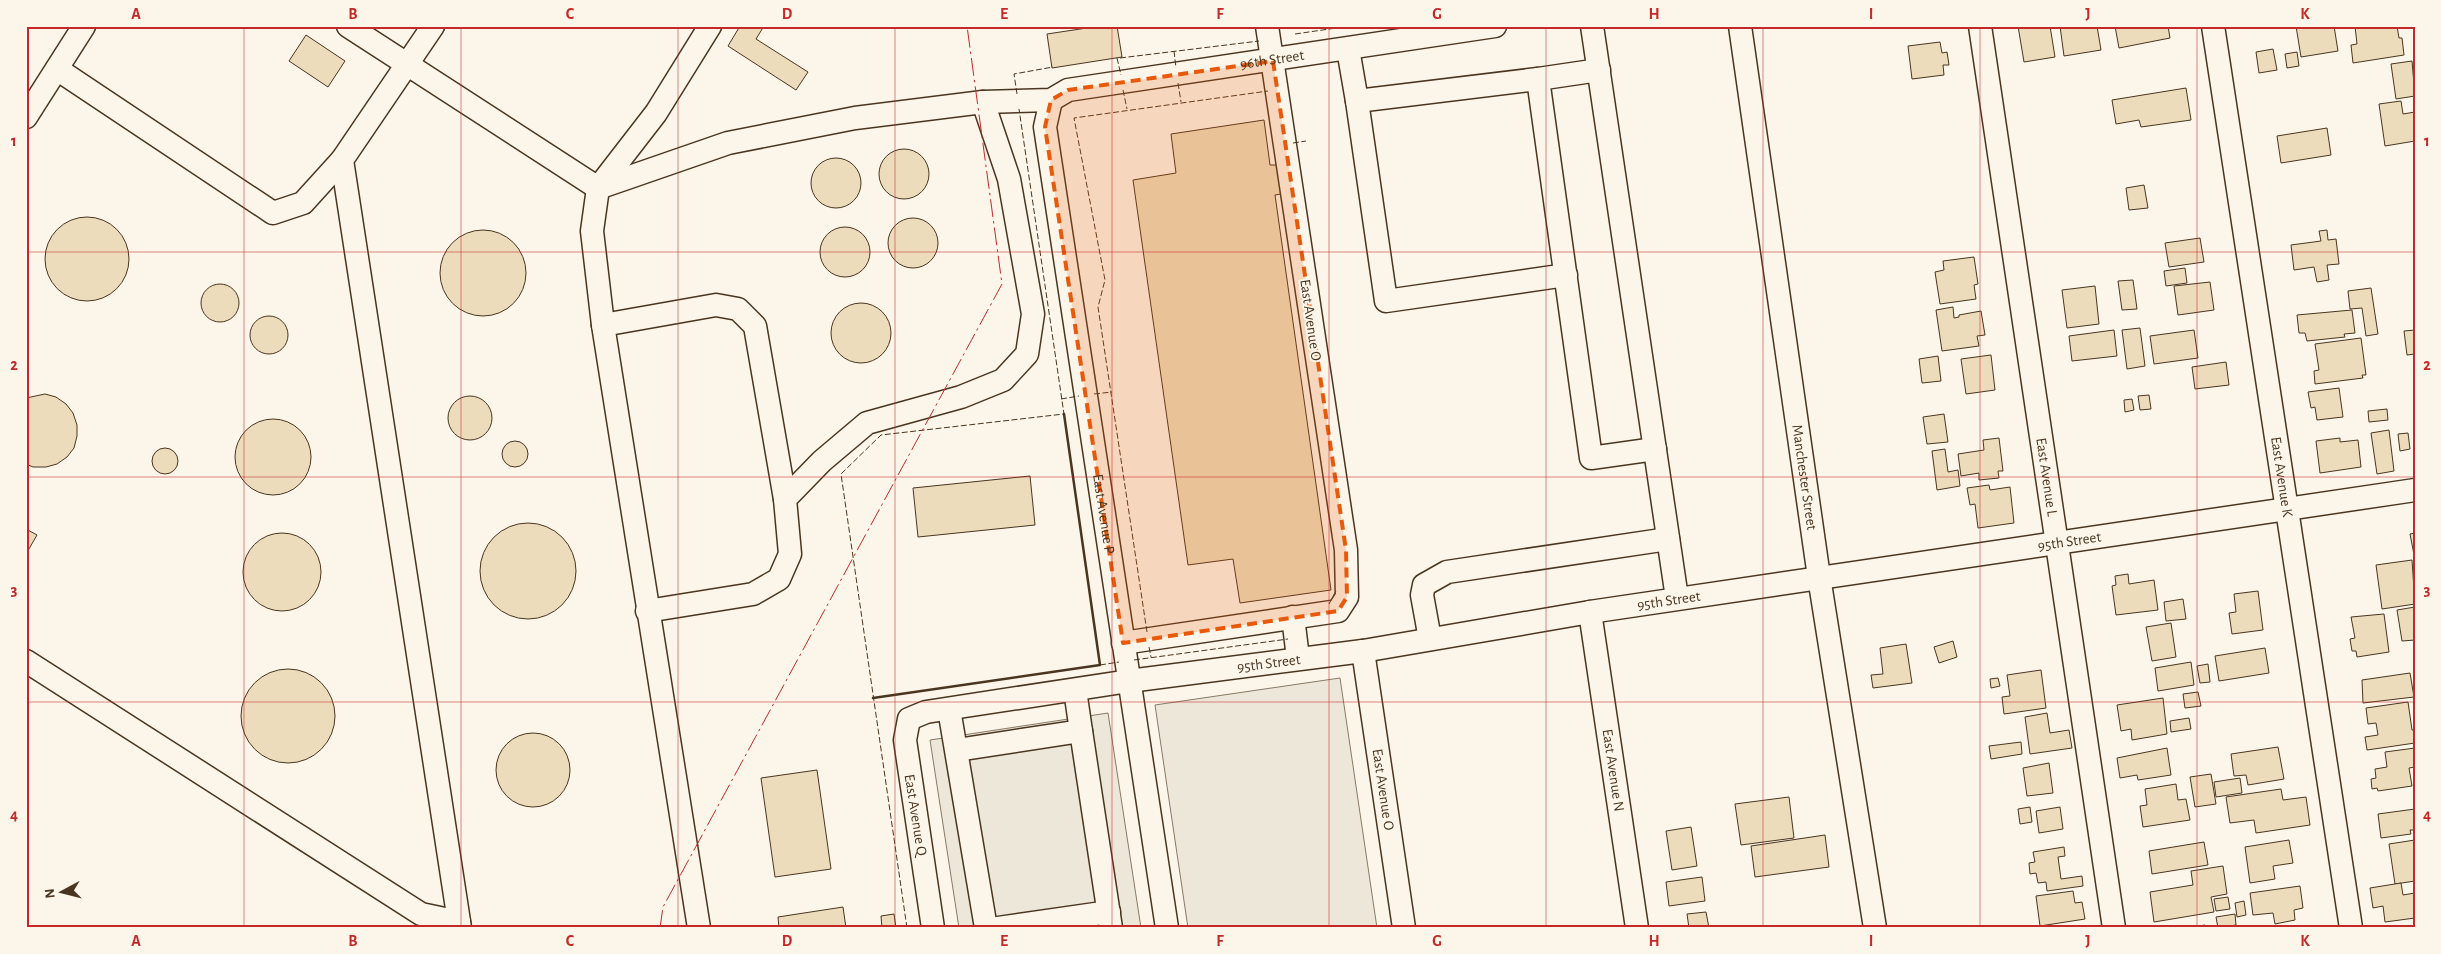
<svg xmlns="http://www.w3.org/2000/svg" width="2441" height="954" viewBox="0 0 2441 954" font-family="'Alegreya Sans',sans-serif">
<rect width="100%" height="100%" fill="#fbf6e9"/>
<g fill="#ede7d9" stroke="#887966">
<polygon points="1340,678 1377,928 1188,928 1155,705"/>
<polygon points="1108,713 1141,928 959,928 930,740"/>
</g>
<g fill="#ecdcbc" stroke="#4a3520">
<polygon points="740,26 764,26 756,39 808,72 796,90 728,46"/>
<polygon points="1100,26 1117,26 1122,57 1052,68 1047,34"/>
<polygon points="2018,26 2050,26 2055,57 2024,62"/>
<polygon points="2060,26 2097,26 2101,50 2064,56"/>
<polygon points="2115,26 2168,26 2170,38 2119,48"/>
<polygon points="2296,26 2334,26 2338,51 2301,57"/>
<polygon points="2355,26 2397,26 2399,38 2402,38 2404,55 2353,63 2351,45 2357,44"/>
<polygon points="306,35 345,61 328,87 289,61"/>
<polygon points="1940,42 1942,53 1947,52 1949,65 1943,65 1944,75 1912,79 1908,46"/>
<polygon points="2273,49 2277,70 2259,73 2256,52"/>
<polygon points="2297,52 2299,66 2287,68 2285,54"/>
<polygon points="2412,61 2415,96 2396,99 2391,64"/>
<polygon points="2186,88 2191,120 2141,127 2139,120 2116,124 2112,100"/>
<polygon points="2401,101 2403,114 2415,112 2415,141 2385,146 2379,104"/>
<polygon points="1264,120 1270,165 1277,165 1281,194 1275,195 1331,590 1240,603 1233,559 1188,565 1133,180 1176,173 1171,134"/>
<polygon points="2327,128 2331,155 2281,163 2277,136"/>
<circle cx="904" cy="174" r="25"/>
<circle cx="836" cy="183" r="25"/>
<polygon points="2144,185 2148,208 2129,210 2126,188"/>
<circle cx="87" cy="259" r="42"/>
<circle cx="913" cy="243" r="25"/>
<circle cx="845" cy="252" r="25"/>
<polygon points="2327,230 2328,240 2336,239 2339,264 2327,265 2329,280 2317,282 2314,267 2294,270 2291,245 2321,241 2319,231"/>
<circle cx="483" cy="273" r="43"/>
<polygon points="2200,238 2204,262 2169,267 2165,243"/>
<polygon points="1974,257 1978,284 1974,285 1976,299 1940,304 1935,272 1944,270 1943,261"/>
<polygon points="2185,268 2187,283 2166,286 2164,271"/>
<polygon points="2133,280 2137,309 2122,310 2118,281"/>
<polygon points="2210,282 2214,310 2178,315 2174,286"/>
<circle cx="220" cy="303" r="19"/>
<polygon points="2095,286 2099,324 2067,328 2062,290"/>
<polygon points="2371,288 2378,334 2366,336 2362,308 2350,309 2348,291"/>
<circle cx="861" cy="333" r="30"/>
<polygon points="1953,307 1954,318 1959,317 1959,315 1981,311 1985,335 1977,336 1979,346 1942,351 1936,310"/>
<polygon points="2352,310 2355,333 2344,334 2345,337 2307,341 2305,333 2299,333 2297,315"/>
<circle cx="269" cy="335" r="19"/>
<polygon points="2140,328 2145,366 2127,369 2122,330"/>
<polygon points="2114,330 2117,356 2072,361 2069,336"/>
<polygon points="2194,330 2198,358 2154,364 2150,336"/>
<polygon points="2415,330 2415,354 2407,355 2404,331"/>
<polygon points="2361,338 2366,375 2362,375 2363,378 2315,384 2314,371 2319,370 2315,344"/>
<polygon points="1991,355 1995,390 1966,394 1961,359"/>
<polygon points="1938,356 1941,381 1922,383 1919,359"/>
<polygon points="2226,362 2229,385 2195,389 2192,367"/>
<polygon points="2339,388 2343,417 2317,420 2315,407 2311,408 2308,392"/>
<polygon points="45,394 56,397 66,404 73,413 77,425 77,436 74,448 67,457 57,464 46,467 33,467 26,464 26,398"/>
<polygon points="2149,395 2151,409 2140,410 2138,396"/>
<circle cx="470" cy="418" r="22"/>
<polygon points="2132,399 2134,410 2125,412 2124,400"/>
<polygon points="2387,409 2388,420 2369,422 2368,411"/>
<polygon points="1944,414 1948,442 1927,444 1923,417"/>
<circle cx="273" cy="457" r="38"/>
<polygon points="2389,430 2394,471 2377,474 2371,433"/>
<polygon points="2408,433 2410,449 2400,451 2398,434"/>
<polygon points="1999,438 2003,471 1998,471 1999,478 1979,480 1979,473 1961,476 1958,454 1984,450 1983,440"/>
<polygon points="2340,438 2340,442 2358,440 2361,467 2320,473 2316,441"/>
<circle cx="515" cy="454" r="13"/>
<circle cx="165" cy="461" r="13"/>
<polygon points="1945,449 1948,472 1958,470 1960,486 1937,490 1932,451"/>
<polygon points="1030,476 1035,525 918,537 913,488"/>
<polygon points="1989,485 1990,490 2010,487 2014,523 1978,528 1975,504 1970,505 1967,488"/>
<circle cx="528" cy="571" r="48"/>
<polygon points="26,529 37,535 26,554"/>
<circle cx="282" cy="572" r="39"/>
<polygon points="2415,533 2415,560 2410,534"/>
<polygon points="2412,560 2415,604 2382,609 2376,565"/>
<polygon points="2128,574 2129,584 2154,580 2158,610 2116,615 2112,586 2116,585 2115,576"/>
<polygon points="2258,591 2263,630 2232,634 2229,613 2236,612 2234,594"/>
<polygon points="2183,599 2186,619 2166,621 2164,602"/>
<polygon points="2415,607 2415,640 2402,641 2397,610"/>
<polygon points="2384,614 2389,652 2357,657 2356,651 2352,651 2350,639 2355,638 2351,617"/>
<polygon points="2171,623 2176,657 2152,661 2146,627"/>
<polygon points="1953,641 1957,657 1939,663 1934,647"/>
<polygon points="1906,644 1912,683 1873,688 1871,675 1883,674 1880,648"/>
<polygon points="2265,648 2269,673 2219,681 2215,656"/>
<polygon points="2191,662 2194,685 2158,691 2155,668"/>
<polygon points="2208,664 2210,682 2200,683 2197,666"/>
<circle cx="288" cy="716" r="47"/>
<polygon points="2041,670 2046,708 2004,714 2002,697 2010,696 2007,675"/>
<polygon points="2410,673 2414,697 2363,703 2362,680"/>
<polygon points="1998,678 2000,686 1991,688 1990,679"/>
<polygon points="2198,692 2201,706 2185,708 2183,694"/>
<polygon points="2163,698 2167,734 2132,740 2131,729 2121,731 2117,705"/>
<polygon points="2408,702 2412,730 2415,730 2415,743 2367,750 2365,737 2378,735 2376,723 2368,724 2366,708"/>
<polygon points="2047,713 2050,733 2069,730 2072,748 2030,754 2025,717"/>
<polygon points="2189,718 2191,729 2171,732 2170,721"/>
<circle cx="533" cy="770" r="37"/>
<polygon points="2021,742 2022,754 1991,759 1989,746"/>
<polygon points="2278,747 2284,779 2248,785 2246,775 2234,776 2231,754"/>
<polygon points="2167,748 2171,775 2138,780 2137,775 2120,778 2117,758"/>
<polygon points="2415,748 2415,767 2409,768 2412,786 2378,791 2377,788 2372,789 2371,779 2376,778 2375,769 2387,767 2385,752"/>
<polygon points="2049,763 2053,793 2027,796 2023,768"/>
<polygon points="817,770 831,869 775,877 761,778"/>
<polygon points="2211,774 2216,804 2195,807 2190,777"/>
<polygon points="2240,778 2242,793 2216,797 2214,782"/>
<polygon points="2176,784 2178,800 2186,799 2190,820 2143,827 2140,806 2147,805 2145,789"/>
<polygon points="2281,789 2283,800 2306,797 2310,825 2256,833 2254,820 2230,823 2226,797"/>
<polygon points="1789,797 1794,838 1741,845 1735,804"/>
<polygon points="2030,807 2032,822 2020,824 2018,809"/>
<polygon points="2060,807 2063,829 2039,833 2036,811"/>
<polygon points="2415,809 2415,830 2410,830 2411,834 2381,838 2378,814"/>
<polygon points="1691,827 1697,866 1672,870 1666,831"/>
<polygon points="1825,835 1829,867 1755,877 1751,846"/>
<polygon points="2289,840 2293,863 2273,866 2275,879 2250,883 2245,847"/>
<polygon points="2415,840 2415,881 2395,884 2389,844"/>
<polygon points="2204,842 2208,865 2152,874 2149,851"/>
<polygon points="2064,847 2065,856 2058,857 2061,879 2082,876 2083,886 2047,891 2046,882 2038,883 2036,873 2030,874 2029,863 2035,862 2033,852"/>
<polygon points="2223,866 2227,894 2211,897 2214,912 2154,922 2150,892 2193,885 2191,871"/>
<polygon points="1702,877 1705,901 1669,906 1666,882"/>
<polygon points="2401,883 2403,895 2415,893 2415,918 2385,922 2383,906 2373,908 2370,888"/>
<polygon points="2300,886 2303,908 2294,910 2295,920 2275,924 2273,913 2253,915 2250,893"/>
<polygon points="2073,891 2075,903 2082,902 2085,919 2040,926 2036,896"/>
<polygon points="2228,897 2230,909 2216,911 2214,899"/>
<polygon points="2244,901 2246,915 2237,917 2235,903"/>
<polygon points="843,907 846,928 779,928 778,917"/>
<polygon points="1706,912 1709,928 1689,928 1687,914"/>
<polygon points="894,914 896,928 882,928 881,916"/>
<polygon points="2235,914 2236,925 2218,928 2216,917"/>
<polygon points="2205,925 2205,928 2186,928"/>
</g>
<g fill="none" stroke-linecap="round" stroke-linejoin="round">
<defs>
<g id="minor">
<polyline points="348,26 598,188"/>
<polyline points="433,26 342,160 460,928"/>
<polyline points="1592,26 1677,598"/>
<path id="s1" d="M1740,26L1819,577L1875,928"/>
<path id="s2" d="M1980,26L2114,928"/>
<path id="s3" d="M2213,26L2351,928"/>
<polyline points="1348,49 1357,101"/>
<polyline points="57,69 273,213 303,203 342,160"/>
<polyline points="1599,70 1538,79 1591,458 1655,449"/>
<polyline points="1538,79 1357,101 1386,301 1566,275"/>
<path id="s4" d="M1051,100L1045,127L1167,928"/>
<polyline points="26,117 84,26"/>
<path id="s5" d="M598,188L728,143L855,118L983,102L1051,100L1068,90L1495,26"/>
<polyline points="603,325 716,305 738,309 755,326 785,499"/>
<polyline points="647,611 753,594 779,579 790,554 785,499 822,461 867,423 961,397 1003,380 1027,354 1033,314 1009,179 983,102"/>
<path id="s6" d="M1590,612L1637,928"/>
<polyline points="1293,617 1298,658"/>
<polyline points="1430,639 1422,595 1424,585 1447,572 1668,539"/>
<polyline points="1123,643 1338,611 1347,597 1346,550 1267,26"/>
<path id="s7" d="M1363,651L1404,928"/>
<polyline points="26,661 421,914 459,922"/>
<polyline points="1075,690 1081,731"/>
<polyline points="949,709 986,928"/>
<polyline points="957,750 1081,731 1111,928"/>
<polyline points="699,928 603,325 592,231 598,188 656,113 710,26"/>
<path id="s8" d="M933,928L905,740L909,719L926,712L1129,681L1363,651L1590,612L2415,490"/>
<polyline points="998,928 1109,912"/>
</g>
</defs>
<use href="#minor" stroke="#4a3520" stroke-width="25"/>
<use href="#minor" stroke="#fbf6e9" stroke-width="22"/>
<g stroke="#4a3520" stroke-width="1" stroke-dasharray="6 2.5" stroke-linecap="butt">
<polyline points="1295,34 1350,26"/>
<polyline points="1174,51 1176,68"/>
<polyline points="1117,58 1121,75"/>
<polyline points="1120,58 1259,41"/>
<polyline points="1178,83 1181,102"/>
<polyline points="1123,90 1127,109"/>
<polyline points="1017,94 1014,74 1053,67"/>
<polyline points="1293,143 1306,141"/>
<polyline points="1094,394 1112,392"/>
<polyline points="1061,399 1079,396"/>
<polyline points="1329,604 1337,589"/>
<polyline points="1147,632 1098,307 1105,280 1074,118 1268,91"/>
<polyline points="1149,647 1151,657"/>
<polyline points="1134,660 1288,639"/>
<polyline points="1100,665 1119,662"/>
<polyline points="907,928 841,474 881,435 1064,414 1019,109"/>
</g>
<polyline stroke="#4a3520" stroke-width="2.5" points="873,698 1100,665 1064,414"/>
<polyline stroke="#c62828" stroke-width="1" stroke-dasharray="18 4 2.5 4" stroke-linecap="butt" points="660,928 663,907 1002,284 967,26"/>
</g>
<path fill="#e8590c" fill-opacity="0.2" stroke="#e8590c" stroke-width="4" stroke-dasharray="10 6" stroke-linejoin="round" d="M1273,61L1346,550L1347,597L1338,611L1123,643L1045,127L1051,100L1068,90Z"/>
<path fill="none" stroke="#c62828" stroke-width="1" stroke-opacity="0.55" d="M244,26V928M461,26V928M678,26V928M895,26V928M1112,26V928M1329,26V928M1546,26V928M1763,26V928M1980,26V928M2197,26V928M26,252H2415M26,477H2415M26,702H2415"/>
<g text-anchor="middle" stroke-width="4" stroke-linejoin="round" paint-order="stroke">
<g font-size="15" fill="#4a3520" stroke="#fbf6e9">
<text dy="5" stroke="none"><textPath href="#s5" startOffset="690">96th Street</textPath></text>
<text transform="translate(1311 320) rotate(82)" y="5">East Avenue O</text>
<text dy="5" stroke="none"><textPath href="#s1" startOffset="456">Manchester Street</textPath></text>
<text dy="5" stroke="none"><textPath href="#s2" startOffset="456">East Avenue L</textPath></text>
<text dy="5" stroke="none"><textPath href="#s3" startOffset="456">East Avenue K</textPath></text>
<text dy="5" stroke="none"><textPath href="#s4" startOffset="419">East Avenue P</textPath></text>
<text dy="5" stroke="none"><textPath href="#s8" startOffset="1386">95th Street</textPath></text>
<text dy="5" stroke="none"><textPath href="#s8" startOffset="981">95th Street</textPath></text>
<text dy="5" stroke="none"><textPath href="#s8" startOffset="576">95th Street</textPath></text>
<text dy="5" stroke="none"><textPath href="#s6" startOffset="160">East Avenue N</textPath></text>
<text dy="5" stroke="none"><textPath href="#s7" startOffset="140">East Avenue O</textPath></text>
<text transform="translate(916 815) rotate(81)" y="5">East Avenue Q</text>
</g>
</g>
<rect width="2441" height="954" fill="none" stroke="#fbf6e9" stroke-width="55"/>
<g transform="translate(62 892) rotate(263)" stroke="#fbf6e9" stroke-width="4" paint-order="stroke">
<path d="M0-4L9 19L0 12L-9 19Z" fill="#4a3520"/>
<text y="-8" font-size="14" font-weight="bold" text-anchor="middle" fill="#4a3520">N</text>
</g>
<rect x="28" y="28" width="2386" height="898" fill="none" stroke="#c62828" stroke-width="2"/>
<g font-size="16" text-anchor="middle" font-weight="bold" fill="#c62828">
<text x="136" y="19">A</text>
<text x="353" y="19">B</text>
<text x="570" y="19">C</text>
<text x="787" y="19">D</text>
<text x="1004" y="19">E</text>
<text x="1220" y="19">F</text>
<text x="1437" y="19">G</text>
<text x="1654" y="19">H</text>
<text x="1871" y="19">I</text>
<text x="2088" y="19">J</text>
<text x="2305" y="19">K</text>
<text x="14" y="146">1</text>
<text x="2427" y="146">1</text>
<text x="14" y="370">2</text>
<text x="2427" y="370">2</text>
<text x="14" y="595">3</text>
<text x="2427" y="595">3</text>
<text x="14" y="820">4</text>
<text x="2427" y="820">4</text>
<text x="136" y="946">A</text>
<text x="353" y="946">B</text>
<text x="570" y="946">C</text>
<text x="787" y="946">D</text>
<text x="1004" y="946">E</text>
<text x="1220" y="946">F</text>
<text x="1437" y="946">G</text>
<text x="1654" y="946">H</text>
<text x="1871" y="946">I</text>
<text x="2088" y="946">J</text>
<text x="2305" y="946">K</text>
</g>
</svg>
